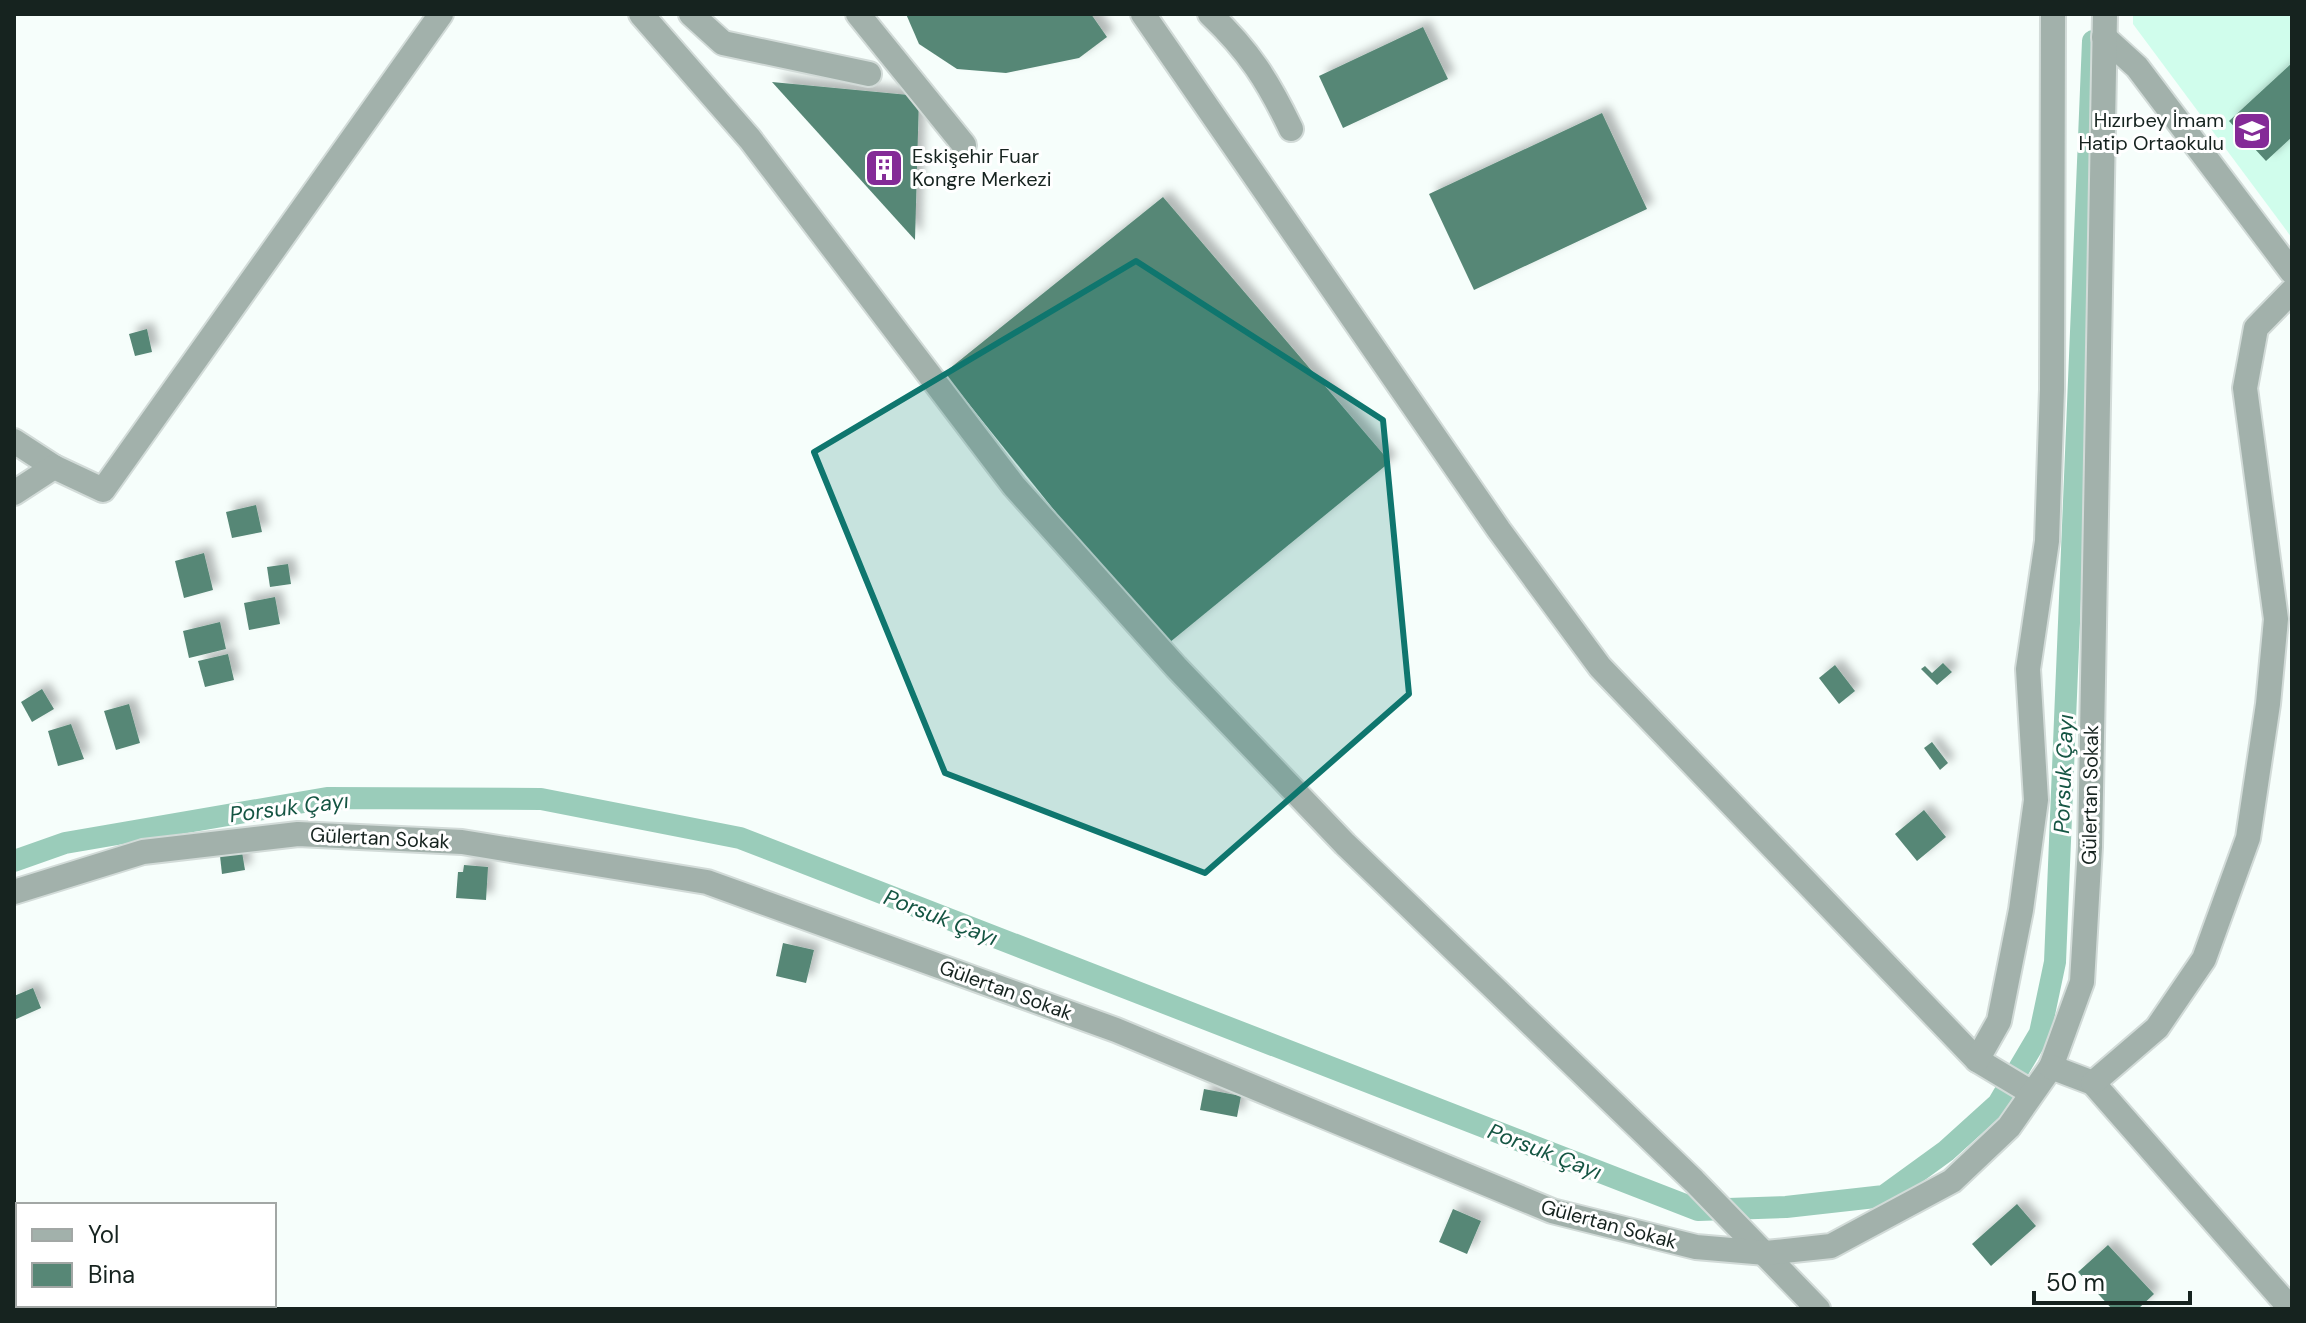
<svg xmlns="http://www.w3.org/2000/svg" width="2306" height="1323" viewBox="0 0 2306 1323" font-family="'DM Sans',sans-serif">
<defs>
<filter id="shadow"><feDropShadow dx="7" dy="-7" stdDeviation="4" flood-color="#0004"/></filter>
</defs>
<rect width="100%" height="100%" fill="#f6fefb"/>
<polygon fill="#d0fdec" points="2133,14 2292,14 2292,238 2133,24"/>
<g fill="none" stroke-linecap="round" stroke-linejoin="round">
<polyline stroke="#9accba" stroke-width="22" points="14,861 65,843 327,798 541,799 740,838 1698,1210 1786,1207 1884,1196 1946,1151 1998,1104 2040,1033 2055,962 2093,41"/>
</g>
<g fill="#578776" filter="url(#shadow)">
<polygon points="906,14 1091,14 1107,37 1079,58 1006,73 957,69 919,44"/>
<polygon points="1423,27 1448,79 1343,128 1319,76"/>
<polygon points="2292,63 2292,137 2266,161 2229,121"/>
<polygon points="772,82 919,96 915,240"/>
<polygon points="1602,113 1647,209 1474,290 1429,194"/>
<polygon points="1163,197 1390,462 1164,647 944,373"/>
<polygon points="147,329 152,352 135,356 129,334"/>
<polygon points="256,505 262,532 232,538 226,512"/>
<polygon points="204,553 213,590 184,598 175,561"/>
<polygon points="288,564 291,584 270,587 267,567"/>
<polygon points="275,597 280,624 249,630 244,603"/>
<polygon points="220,622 226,649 189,658 183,631"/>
<polygon points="228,654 234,680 205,687 198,661"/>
<polygon points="1943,663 1952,672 1937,685 1921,669 1925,666 1932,673"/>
<polygon points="1835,665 1855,691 1839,704 1819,678"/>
<polygon points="42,689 54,709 32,722 21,702"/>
<polygon points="129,704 140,743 116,750 104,711"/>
<polygon points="71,724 84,759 58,766 48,731"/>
<polygon points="1932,742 1948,763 1940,770 1924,748"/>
<polygon points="1924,810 1946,837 1917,861 1895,834"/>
<polygon points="242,852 245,870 222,874 220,856"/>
<polygon points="464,865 488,867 486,900 456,898 458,872 463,872"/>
<polygon points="783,943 814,950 806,983 776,976"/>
<polygon points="33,988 41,1008 14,1020 14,996"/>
<polygon points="1204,1089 1241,1096 1237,1117 1200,1110"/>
<polygon points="2017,1204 2036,1226 1991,1266 1972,1244"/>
<polygon points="1453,1209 1481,1221 1467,1254 1439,1242"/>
<polygon points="2108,1245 2154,1294 2138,1309 2112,1309 2078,1272"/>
</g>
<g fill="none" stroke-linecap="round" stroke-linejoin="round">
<defs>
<g id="minor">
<polyline points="641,14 750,139 1014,486 1176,667 1345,844 1694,1181 1818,1309"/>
<polyline points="691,14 723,43 869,74"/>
<polyline points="858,14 964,145"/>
<polyline points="1143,14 1499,530 1600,667 1977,1060 2032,1093"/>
<path d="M1210,14C1249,51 1268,81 1291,129"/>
<polyline points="2104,37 2137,67 2292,272"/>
<polyline points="14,441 54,467"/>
<polyline points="14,493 54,467 103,490 441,14"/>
<polyline points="14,892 143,852 298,834 462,842 707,882 1116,1030 1552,1211 1696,1247 1766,1253 1831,1246 1952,1181 2009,1127 2051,1067 2082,982 2090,847 2105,14"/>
<polyline points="1977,1060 1999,1021 2021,910 2036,800 2028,669 2047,541 2052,389 2053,14"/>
<polyline points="2051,1067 2093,1083 2291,1309"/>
<polyline points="2093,1083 2157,1028 2204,959 2248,838 2268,704 2276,619 2245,388 2256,328 2292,291"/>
</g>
</defs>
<use href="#minor" stroke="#d2dbd8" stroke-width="28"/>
<use href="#minor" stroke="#a2b1ab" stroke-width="24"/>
</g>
<path fill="#0f766e" fill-opacity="0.2" stroke="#0f766e" stroke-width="6" stroke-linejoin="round" d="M1136,261L1383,420L1409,694L1205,873L945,773L814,452Z"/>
<defs>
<symbol id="school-square" viewBox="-11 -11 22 22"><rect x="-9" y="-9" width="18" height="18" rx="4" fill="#842b97" stroke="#fff"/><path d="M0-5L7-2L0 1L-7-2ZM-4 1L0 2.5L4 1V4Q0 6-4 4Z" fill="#fff"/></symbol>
<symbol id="building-square" viewBox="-11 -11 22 22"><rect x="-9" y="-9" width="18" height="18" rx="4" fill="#842b97" stroke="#fff"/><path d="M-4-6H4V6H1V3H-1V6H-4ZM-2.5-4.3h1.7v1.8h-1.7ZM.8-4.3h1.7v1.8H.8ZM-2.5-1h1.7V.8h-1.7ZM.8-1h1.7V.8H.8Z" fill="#fff"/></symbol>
</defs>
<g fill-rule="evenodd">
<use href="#school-square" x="2230" y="109" width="44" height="44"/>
<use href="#building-square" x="862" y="146" width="44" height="44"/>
</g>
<g text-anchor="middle" stroke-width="6" stroke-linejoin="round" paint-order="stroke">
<g font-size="20" fill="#16231f" stroke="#fff" text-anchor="end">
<text x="2224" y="127">Hızırbey İmam<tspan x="2224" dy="23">Hatip Ortaokulu</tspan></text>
<text x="912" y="163" text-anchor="start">Eskişehir Fuar<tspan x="912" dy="23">Kongre Merkezi</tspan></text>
</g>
<g font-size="20" fill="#16231f" stroke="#fff">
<text transform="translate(2090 795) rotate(-89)" y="7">Gülertan Sokak</text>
<text transform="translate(380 838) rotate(3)" y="7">Gülertan Sokak</text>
<text transform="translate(1006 990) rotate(20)" y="7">Gülertan Sokak</text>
<text transform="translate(1609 1224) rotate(15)" y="7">Gülertan Sokak</text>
</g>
<g font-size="22" font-style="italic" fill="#155543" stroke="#fff">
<text transform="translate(2063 774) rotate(-88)" y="8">Porsuk Çayı</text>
<text transform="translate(289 807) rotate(-7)" y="8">Porsuk Çayı</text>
<text transform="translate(941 917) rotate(21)" y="8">Porsuk Çayı</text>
<text transform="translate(1545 1151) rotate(21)" y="8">Porsuk Çayı</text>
</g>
</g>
<rect width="2306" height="1323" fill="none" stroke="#16231f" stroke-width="32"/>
<rect x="16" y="1203" width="260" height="104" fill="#ffffff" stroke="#a2a7a5" stroke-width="2"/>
<rect x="32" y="1229" width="40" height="12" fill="#a2b1ab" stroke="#a2a7a5" stroke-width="2"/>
<text x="88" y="1243" font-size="24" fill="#16231f">Yol</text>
<rect x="32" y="1263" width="40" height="24" fill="#578776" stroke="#a2a7a5" stroke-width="2"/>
<text x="88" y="1283" font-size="24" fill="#16231f">Bina</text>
<path d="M2034 1291v12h156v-12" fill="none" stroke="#16231f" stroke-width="4"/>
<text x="2046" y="1291" font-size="24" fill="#16231f" stroke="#ffffff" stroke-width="6" paint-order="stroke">50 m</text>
</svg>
